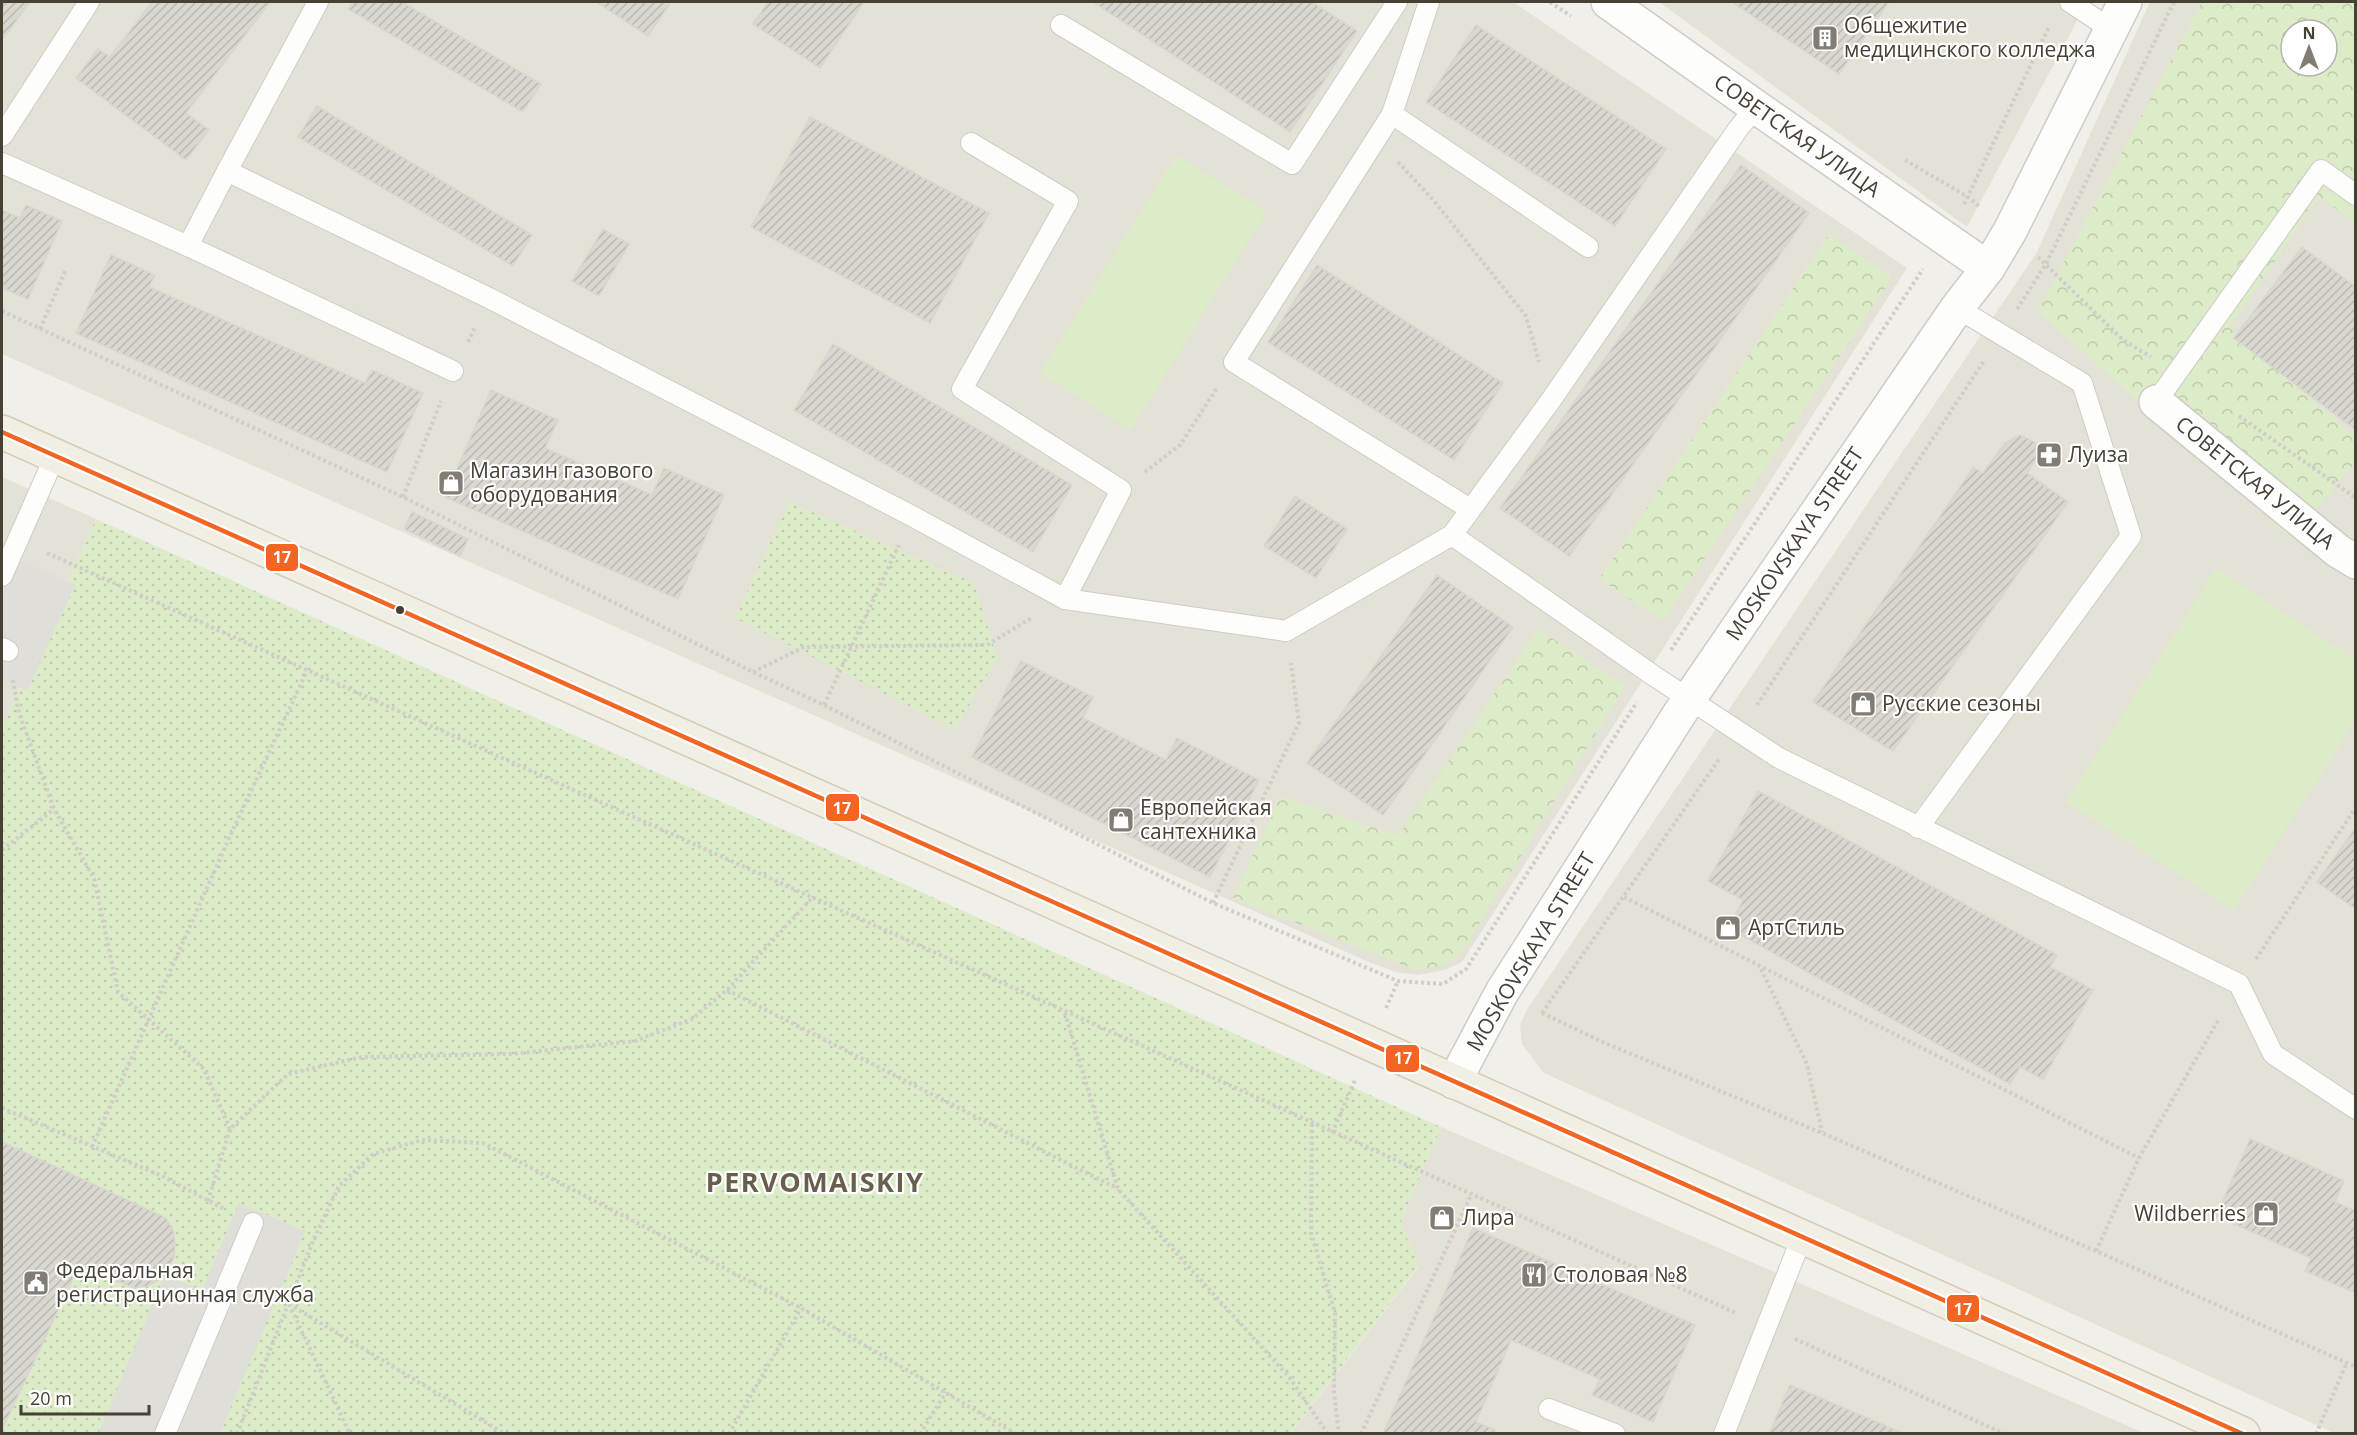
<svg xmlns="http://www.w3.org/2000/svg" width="2357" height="1435" viewBox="0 0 2357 1435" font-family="'Open Sans',sans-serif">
<defs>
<pattern id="grass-dots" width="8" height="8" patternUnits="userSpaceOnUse" patternTransform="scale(1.5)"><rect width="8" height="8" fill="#dcebc8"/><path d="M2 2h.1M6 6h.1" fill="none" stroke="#becbac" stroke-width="1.8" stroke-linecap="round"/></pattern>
<pattern id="forest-crowns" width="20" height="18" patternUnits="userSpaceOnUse" patternTransform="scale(1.5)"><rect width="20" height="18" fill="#dcebc8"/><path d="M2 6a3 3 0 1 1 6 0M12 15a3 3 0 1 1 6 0" fill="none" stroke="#becbac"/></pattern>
<pattern id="building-hatch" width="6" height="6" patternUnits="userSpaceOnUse" patternTransform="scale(1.5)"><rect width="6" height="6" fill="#dad7d1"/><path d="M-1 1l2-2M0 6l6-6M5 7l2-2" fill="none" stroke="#bcbab4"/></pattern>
</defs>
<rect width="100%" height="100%" fill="#f0efe9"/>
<g fill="#e4e1d6" fill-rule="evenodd">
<polygon points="2,2 1513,2 1907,268 1462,962 1444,970 1418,975 1396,972 1371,963 2,354"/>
<polygon points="1659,2 2087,2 1967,227"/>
<path d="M2150,2H2355V1433H2334L1544,1073L1522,1044L1520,1025L1528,1008L2037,252ZM2291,30H2327V66H2291Z"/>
<polygon points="2,477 96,519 2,728"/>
<polygon points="1441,1127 2144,1433 1290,1434 1419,1266 1400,1223"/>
</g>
<g fill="url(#grass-dots)">
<polygon points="789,502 974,583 997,658 955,729 735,618"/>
<polygon points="96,519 1441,1127 1400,1223 1419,1265 1290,1433 2,1434 2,728"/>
</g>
<g fill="url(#forest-crowns)" fill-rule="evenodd">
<path d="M2202,2H2355V222L2319,197L2229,328L2355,437V463L2291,539L2038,311ZM2291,30H2327V66H2291Z"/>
<polygon points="1829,234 1893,277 1663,621 1599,579"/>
<polygon points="1538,629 1625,686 1459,957 1440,966 1416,970 1233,898 1280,796 1398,836"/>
</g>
<g fill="#dcebc8">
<polygon points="1176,155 1267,211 1131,430 1040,373"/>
<polygon points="2216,569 2355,659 2355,721 2234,910 2066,802"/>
</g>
<g fill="#dfded9">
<polygon points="2,552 75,585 27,691 2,679"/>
<polygon points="239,1203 305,1231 220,1433 98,1434 165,1275 202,1290"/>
</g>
<g fill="url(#building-hatch)" stroke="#d8d6cf" stroke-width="1.5">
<polygon points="2,2 30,2 2,40"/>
<polygon points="152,2 270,2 186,113 209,130 186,160 76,78 98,49 110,57"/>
<polygon points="353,2 402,2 541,84 523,112 348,9"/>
<polygon points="596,2 671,2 648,36"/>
<polygon points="768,2 864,2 820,68 753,24"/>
<polygon points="1093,2 1312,2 1357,31 1290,132"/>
<polygon points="1732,2 1889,2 1839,74"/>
<polygon points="1476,25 1666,149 1615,226 1426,102"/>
<polygon points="317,106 532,235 513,266 298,137"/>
<polygon points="810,117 989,213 930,323 751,227"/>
<polygon points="1741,165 1809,213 1569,556 1500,508"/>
<polygon points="26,205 62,221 28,299 2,288 2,210 20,218"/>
<polygon points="603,229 629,244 599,296 572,281"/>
<polygon points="2302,247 2356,287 2356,430 2234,338"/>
<polygon points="111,255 155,275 149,287 365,383 372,370 423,393 387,472 76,333"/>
<polygon points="1317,265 1503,383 1454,460 1268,342"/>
<polygon points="833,344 1072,485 1033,552 794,410"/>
<polygon points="491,390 558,420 545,448 652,495 664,468 724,495 678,599 445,497"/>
<polygon points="2020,435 2036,443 2036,460 2027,473 2068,502 1893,751 1813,702 1973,468 1983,473 2005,443"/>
<polygon points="1295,496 1347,529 1316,578 1264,546"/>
<polygon points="412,512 468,539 460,556 404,529"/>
<polygon points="1437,575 1513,627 1383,815 1307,763"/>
<polygon points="1021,661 1093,697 1083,718 1166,760 1177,738 1259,780 1210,877 972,757"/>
<polygon points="1758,791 2057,955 2050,967 2093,990 2043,1079 2020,1067 2010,1084 1728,928 1743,900 1708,881"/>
<polygon points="2356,827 2356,909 2317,882"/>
<polygon points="2250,1139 2344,1181 2335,1202 2356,1211 2356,1293 2305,1271 2311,1258 2216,1216"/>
<polygon points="2,1142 166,1218 173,1231 175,1243 174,1257 168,1270 159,1280 147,1286 133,1288 80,1263 2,1430"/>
<polygon points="1473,1228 1695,1325 1653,1422 1592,1395 1600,1379 1511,1340 1476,1422 1495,1430 1494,1434 1383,1434"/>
<polygon points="1790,1385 1905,1434 1769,1434"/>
</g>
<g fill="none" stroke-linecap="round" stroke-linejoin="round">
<defs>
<g id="service">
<polyline points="318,2 227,171 489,298 912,516 1065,599 1286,631 1452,535 1654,676 1779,758 2239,984 2273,1054 2356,1109"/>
<polyline points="1429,2 1392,114 1234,362 1470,509"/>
<polyline points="2070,2 2112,30"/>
<polyline points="1061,25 1292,164 1397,2"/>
<polyline points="1392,114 1588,247"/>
<polyline points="2,136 89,2"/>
<polyline points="971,143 1068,201 962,389 1121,490 1065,599"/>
<polyline points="2,163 188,246 227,171"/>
<polyline points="188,246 453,371"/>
<polyline points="2156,402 2321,170 2356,195"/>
<polyline points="1452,535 1551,400 1738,129 1756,107"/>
<polyline points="2,576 55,456"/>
<polyline points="2,648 8,651"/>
<polyline points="1918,828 2131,536 2082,383 1957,308"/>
<polyline points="1549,1409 1615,1434"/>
<polyline points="165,1434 253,1223"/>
<polyline points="1724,1434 1802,1237"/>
</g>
<g id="minor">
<polyline points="1608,2 1756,107 1988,268"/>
<polyline points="2156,402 2338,551 2356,562"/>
</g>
<polyline id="tertiary" points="1454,1082 1502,992 1689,699 1957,308 1988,268 2010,231 2125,2"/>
<polyline id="primary" points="2,432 2243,1434"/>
</defs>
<use href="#service" stroke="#ceccc6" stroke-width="22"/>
<use href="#minor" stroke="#ceccc6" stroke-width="36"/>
<use href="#tertiary" stroke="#ceccc6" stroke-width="36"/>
<use href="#primary" stroke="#d3ccb6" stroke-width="36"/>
<g stroke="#d1ceca" stroke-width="4" stroke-dasharray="3 3" stroke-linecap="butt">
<polyline points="1550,2 1571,16"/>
<polyline points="1905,160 1968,197 1980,207"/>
<polyline points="1398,162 1434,201 1526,316 1539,362"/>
<polyline points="1964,204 2049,27"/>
<polyline points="2038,257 2123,340 2151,357"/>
<polyline points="2017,309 2046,264 2174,2"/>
<polyline points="2,311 403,497 753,672 824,705 1213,903 1398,981 1443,984 1466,969 1637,702"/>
<polyline points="40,329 66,269"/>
<polyline points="468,342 475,327"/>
<polyline points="2239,416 2356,498"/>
<polyline points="1145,472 1180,445 1217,388"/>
<polyline points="403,497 441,401"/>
<polyline points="47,553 1736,1313"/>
<polyline points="1671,650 1923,269"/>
<polyline points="753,672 804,647 987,645 1033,617"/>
<polyline points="13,680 18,710 54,809 94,878 118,992 204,1069 230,1129"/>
<polyline points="824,705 899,545"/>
<polyline points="1757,705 1984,361"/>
<polyline points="2,850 54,809"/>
<polyline points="1624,897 2139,1158"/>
<polyline points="1213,903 1299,723 1291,663"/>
<polyline points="2256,959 2356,807"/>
<polyline points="1761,969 1807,1064 1822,1132"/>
<polyline points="727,990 1118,1189"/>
<polyline points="1386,1008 1398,981"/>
<polyline points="1065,1013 1118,1189 1289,1377 1328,1434"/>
<polyline points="1542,1013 1720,758"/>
<polyline points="1542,1013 1607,1044 1822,1133 2096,1251 2356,1367"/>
<polyline points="2,1108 162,1176 224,1209"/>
<polyline points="1312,1124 1311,1233 1335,1313 1334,1393 1339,1434"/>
<polyline points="1332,1133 1356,1078"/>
<polyline points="92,1147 230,836 307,671"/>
<polyline points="208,1201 230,1129 288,1074 362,1057 510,1054 635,1041 692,1019 727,990 812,898"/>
<polyline points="2096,1251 2139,1158 2219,1019"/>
<polyline points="289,1304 505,1434"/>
<polyline points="289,1304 350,1434"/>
<polyline points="1795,1339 2005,1434"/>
<polyline points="237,1434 313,1241 339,1186 373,1154 422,1140 483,1143 801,1308 1016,1434"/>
<polyline points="729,1434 801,1308"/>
<polyline points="920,1434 946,1392"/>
<polyline points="1361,1434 1471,1195"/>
<polyline points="2316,1434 2347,1362"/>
</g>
<use href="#service" stroke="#fdfdfc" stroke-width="20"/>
<use href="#minor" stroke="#fdfdfc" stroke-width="33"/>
<use href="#tertiary" stroke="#fdfdfc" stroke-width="33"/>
<use href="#primary" stroke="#f1eee3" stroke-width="33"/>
<defs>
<polyline id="bus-1" points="2,432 2243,1434"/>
</defs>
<use href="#bus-1" stroke="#fff" stroke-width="9"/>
<use href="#bus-1" stroke="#f26522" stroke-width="4.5"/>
</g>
<defs>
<symbol id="building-square" viewBox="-11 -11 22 22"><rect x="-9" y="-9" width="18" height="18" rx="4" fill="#827d74" stroke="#fff"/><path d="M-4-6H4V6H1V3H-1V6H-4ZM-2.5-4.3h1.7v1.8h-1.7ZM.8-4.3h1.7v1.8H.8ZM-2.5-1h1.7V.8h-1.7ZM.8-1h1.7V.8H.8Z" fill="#fff"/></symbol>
<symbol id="pharmacy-square" viewBox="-11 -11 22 22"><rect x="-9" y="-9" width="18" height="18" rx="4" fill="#827d74" stroke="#fff"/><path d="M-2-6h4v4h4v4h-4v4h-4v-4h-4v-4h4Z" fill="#fff"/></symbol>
<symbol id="shop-square" viewBox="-11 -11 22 22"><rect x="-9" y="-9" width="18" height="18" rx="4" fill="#827d74" stroke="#fff"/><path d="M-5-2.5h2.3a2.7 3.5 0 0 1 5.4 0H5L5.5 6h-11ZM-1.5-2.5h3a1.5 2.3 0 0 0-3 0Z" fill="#fff"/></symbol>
<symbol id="restaurant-square" viewBox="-11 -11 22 22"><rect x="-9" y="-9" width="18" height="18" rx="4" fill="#827d74" stroke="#fff"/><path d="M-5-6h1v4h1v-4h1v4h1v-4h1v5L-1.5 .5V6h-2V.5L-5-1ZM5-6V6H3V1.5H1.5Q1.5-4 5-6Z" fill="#fff"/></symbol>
<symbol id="civic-square" viewBox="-11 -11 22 22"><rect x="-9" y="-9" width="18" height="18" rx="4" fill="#827d74" stroke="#fff"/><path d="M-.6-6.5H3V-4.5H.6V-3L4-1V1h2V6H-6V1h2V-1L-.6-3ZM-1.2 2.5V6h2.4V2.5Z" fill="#fff"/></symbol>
</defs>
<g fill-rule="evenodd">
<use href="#building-square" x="1810" y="23" width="30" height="30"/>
<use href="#pharmacy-square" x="2034" y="440" width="30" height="30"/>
<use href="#shop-square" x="436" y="468" width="30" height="30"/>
<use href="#shop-square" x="1848" y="689" width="30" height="30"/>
<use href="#shop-square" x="1106" y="805" width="30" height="30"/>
<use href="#shop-square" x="1713" y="913" width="30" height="30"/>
<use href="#shop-square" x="2251" y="1199" width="30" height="30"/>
<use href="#shop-square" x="1427" y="1203" width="30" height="30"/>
<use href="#restaurant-square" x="1519" y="1260" width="30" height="30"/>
<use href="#civic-square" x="21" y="1268" width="30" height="30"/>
</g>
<circle fill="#464035" stroke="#fff" stroke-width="2" cx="400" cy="610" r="5"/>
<g text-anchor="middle" stroke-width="4.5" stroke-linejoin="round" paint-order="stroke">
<g font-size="21" fill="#464035" stroke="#fff" text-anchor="start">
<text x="1844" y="33">Общежитие<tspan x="1844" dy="24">медицинского колледжа</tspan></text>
<text x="2068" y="462">Луиза</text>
<text x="470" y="478">Магазин газового<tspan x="470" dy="24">оборудования</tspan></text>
<text x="1882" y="711">Русские сезоны</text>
<text x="1140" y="815">Европейская<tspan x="1140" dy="24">сантехника</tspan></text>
<text x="1748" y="935">АртСтиль</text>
<text x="2246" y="1221" text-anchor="end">Wildberries</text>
<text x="1462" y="1225">Лира</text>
<text x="56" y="1278">Федеральная<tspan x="56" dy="24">регистрационная служба</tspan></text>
<text x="1553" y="1282">Столовая №8</text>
</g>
<g font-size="21" fill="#464035" stroke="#fff">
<text transform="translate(1797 136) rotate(35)" y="7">СОВЕТСКАЯ УЛИЦА</text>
<text transform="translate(2255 483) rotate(39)" y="7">СОВЕТСКАЯ УЛИЦА</text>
<text transform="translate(1795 544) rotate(-56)" y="7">MOSKOVSKAYA STREET</text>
<text transform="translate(1531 952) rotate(-59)" y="7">MOSKOVSKAYA STREET</text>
</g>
<g font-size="27" font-weight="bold" letter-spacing="1.5" fill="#695e4c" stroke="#fff">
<text x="815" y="1192">PERVOMAISKIY</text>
</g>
</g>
<g stroke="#fff" stroke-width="2">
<rect x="265" y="543" width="34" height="29" rx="6" fill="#f26522"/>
<rect x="825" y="793" width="35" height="29" rx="6" fill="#f26522"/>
<rect x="1385" y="1044" width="35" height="29" rx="6" fill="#f26522"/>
<rect x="1946" y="1294" width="34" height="29" rx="6" fill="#f26522"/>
</g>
<g font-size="16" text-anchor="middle" font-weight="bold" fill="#fff">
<text x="282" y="563">17</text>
<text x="842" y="814">17</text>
<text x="1403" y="1064">17</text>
<text x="1963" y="1315">17</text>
</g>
<rect width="2357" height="1435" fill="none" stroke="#464035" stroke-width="6"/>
<g transform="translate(2309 48)"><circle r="28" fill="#ffffff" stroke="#b5b3ae" stroke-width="1.5"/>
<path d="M0-4.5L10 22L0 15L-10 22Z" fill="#827d74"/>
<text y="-9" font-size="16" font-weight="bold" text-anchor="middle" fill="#464035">N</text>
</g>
<path d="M21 1405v9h128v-9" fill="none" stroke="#464035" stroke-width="3"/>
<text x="30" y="1405" font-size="18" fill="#464035" stroke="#ffffff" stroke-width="4.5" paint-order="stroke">20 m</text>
</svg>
